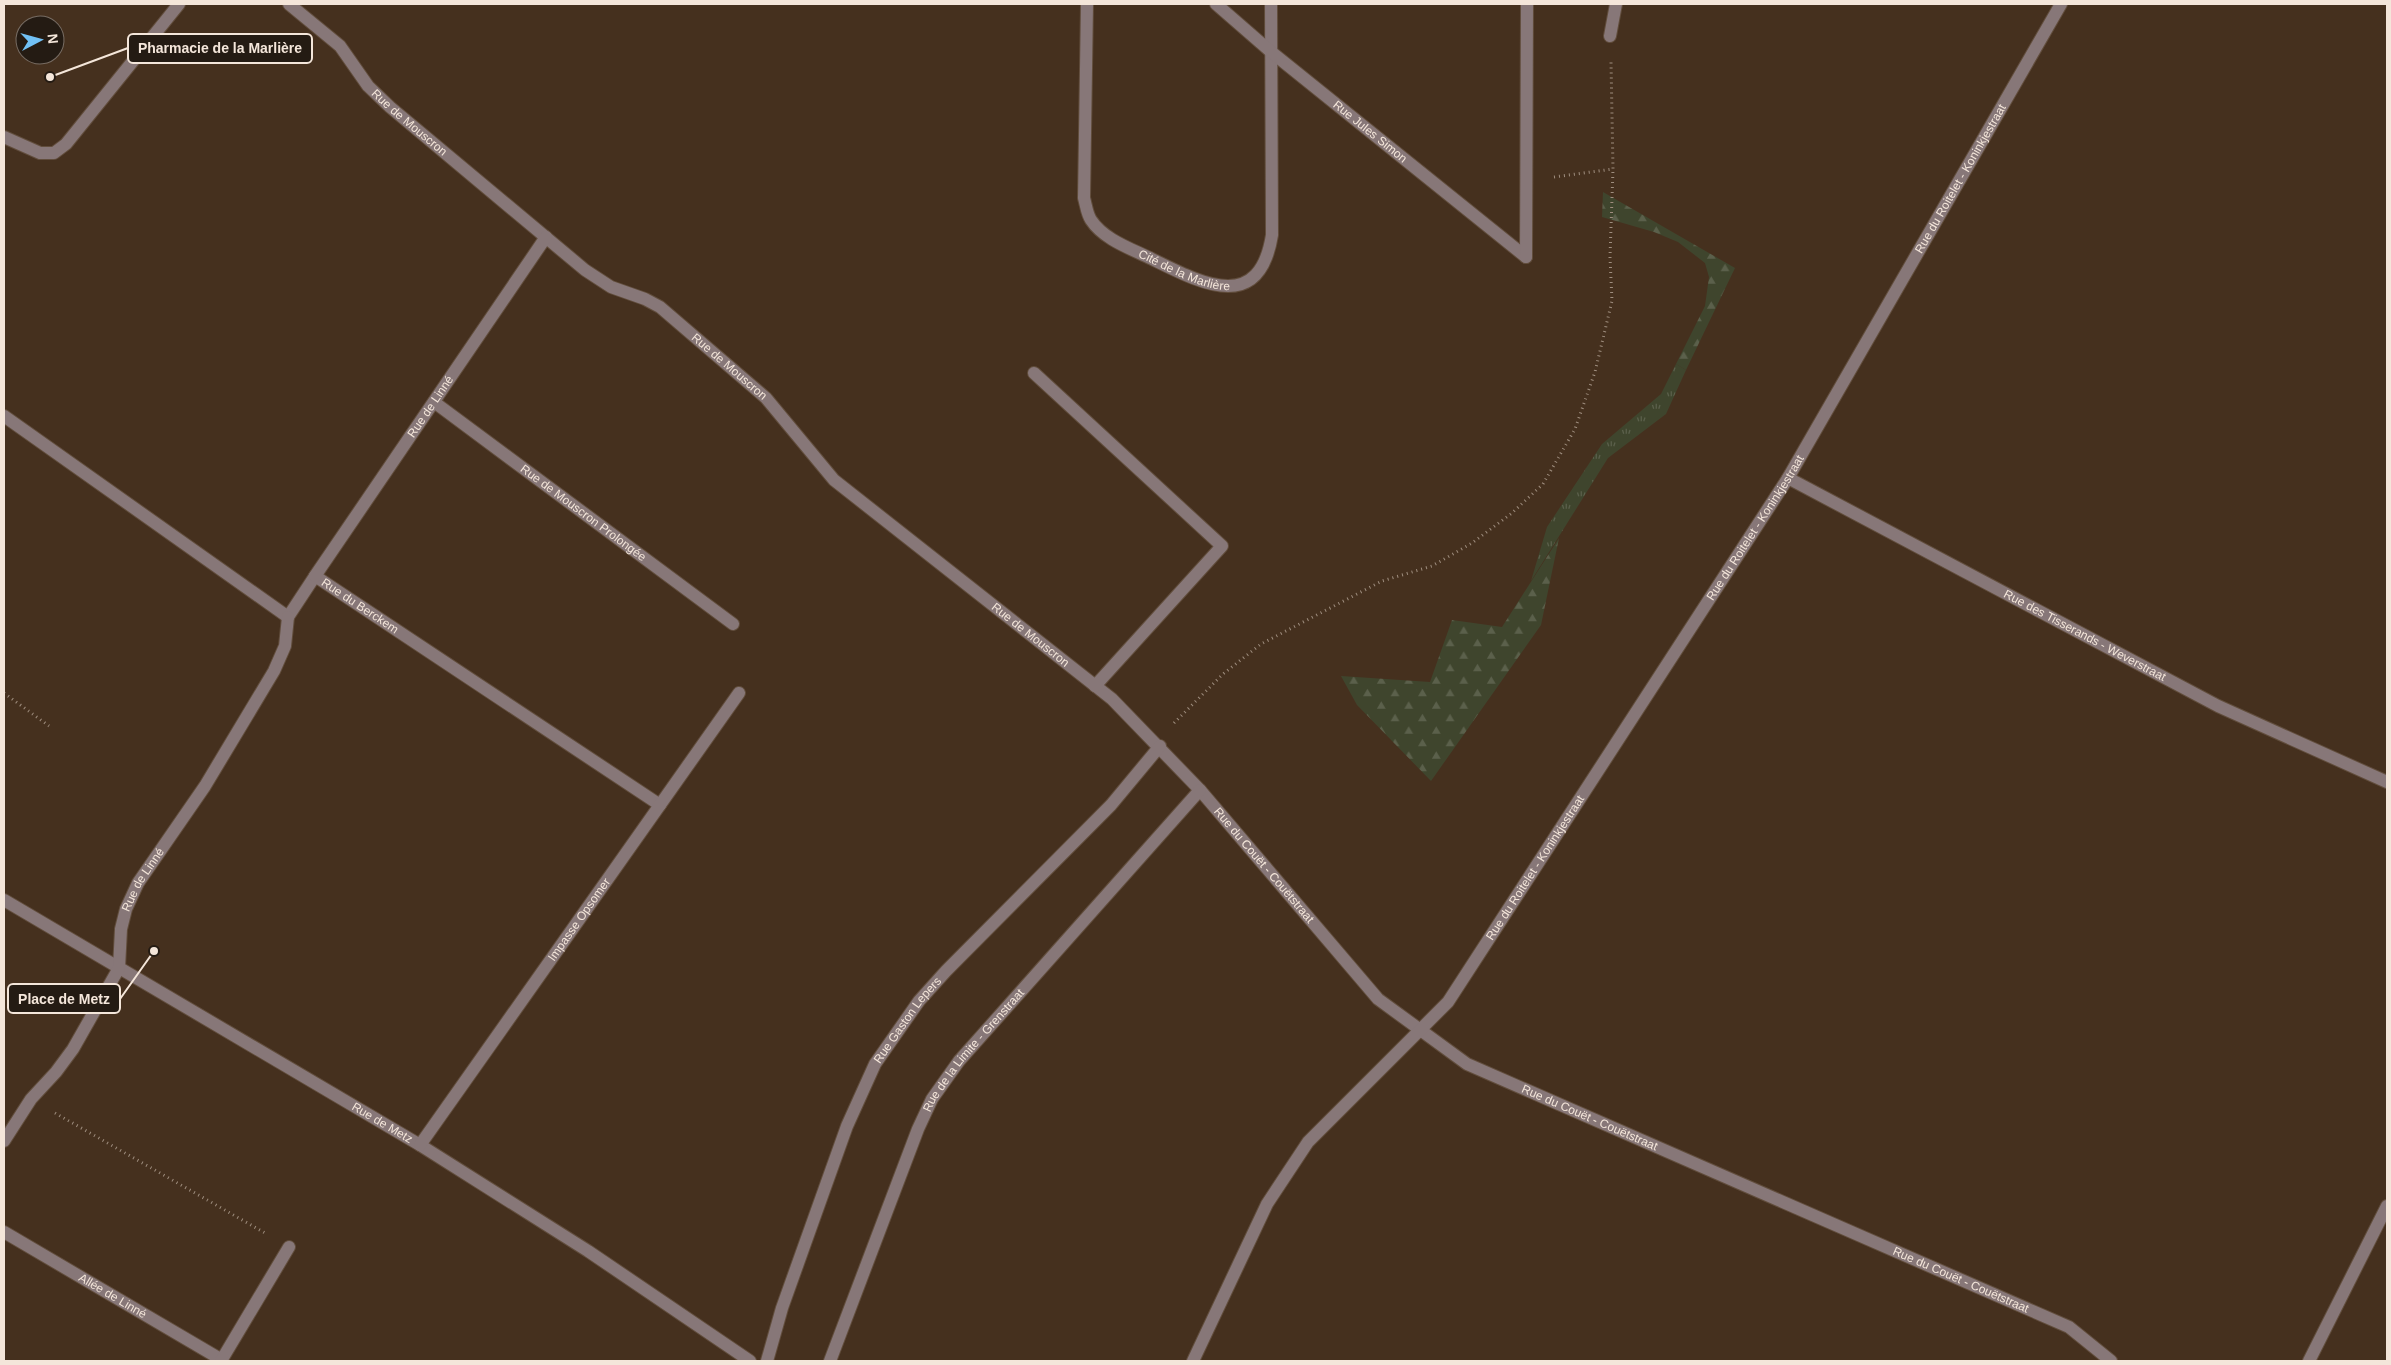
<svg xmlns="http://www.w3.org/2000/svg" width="2391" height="1365" viewBox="0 0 2391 1365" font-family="Arial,sans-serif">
<defs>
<pattern id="grass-tufts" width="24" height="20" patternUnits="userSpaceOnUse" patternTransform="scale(1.25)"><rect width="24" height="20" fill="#3f452d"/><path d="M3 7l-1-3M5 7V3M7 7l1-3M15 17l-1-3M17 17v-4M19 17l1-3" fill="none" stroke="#5b604b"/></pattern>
<pattern id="forest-firs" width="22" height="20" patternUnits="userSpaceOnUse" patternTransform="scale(1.25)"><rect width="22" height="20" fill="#3f452d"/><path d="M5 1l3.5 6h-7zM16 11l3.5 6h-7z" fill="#5b604b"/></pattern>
</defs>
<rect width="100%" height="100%" fill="#45301e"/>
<polygon fill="url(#grass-tufts)" points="1676,364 1686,370 1666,414 1608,458 1531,581 1547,527 1602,444 1661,394"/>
<g fill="url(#forest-firs)">
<polygon points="1603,192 1735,268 1686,370 1676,364 1705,306 1709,277 1705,263 1678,242 1654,232 1602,217"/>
<polygon points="1559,538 1541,625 1431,781 1357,705 1341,676 1430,682 1452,620 1502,627"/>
</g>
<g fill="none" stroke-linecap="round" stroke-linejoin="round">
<defs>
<g id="minor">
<path id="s1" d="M289,4L340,46L368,86L390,107L585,270L611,287L645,299L660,307L766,398L834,480L1112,699L1200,790L1378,999L1467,1064L2069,1327L2111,1361"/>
<path id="s2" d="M1087,4L1084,198C1086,205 1087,214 1091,220C1104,240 1132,249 1152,259C1201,283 1259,315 1272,235L1271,4"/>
<path id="s3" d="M1216,4L1270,51L1526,257"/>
<polyline points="1610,36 1616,4"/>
<polyline points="4,137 40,153 54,153 66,144 179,4"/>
<polyline points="1526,257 1527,4"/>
<polyline points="1034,373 1222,546 1095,686"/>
<path id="s4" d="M434,402L733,624"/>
<path id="s5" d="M4,416L288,617L315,576L660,805"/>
<path id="s6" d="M1788,478L2218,706L2387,782"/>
<path id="s7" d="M315,576L546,237"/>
<path id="s8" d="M4,900L420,1145L588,1251L750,1361"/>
<path id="s9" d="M4,1141L31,1099L56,1072L73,1049L119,968L121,929L126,909L138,883L205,786L274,671L285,646L288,617"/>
<path id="s10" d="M420,1145L739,693"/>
<path id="s11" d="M4,1232L222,1360"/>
<polyline points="221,1361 289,1247"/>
<path id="s12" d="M767,1361L782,1308L847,1126L875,1064L919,1001L946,971L1111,805L1160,746"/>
<path id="s13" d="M830,1361L918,1129L932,1099L959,1061L1200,790"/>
<path id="s14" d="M1193,1361L1267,1204L1308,1142L1448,1002L1788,478L2061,4"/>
<polyline points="2309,1361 2387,1206"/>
</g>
</defs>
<use href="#minor" stroke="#614d3c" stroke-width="14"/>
<g stroke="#9f8e7f" stroke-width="3" stroke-dasharray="1 4" stroke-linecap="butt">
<polyline points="1554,177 1613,169 1611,62"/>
<polyline points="4,693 49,726"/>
<polyline points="1174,723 1223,674 1261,644 1382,581 1432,566 1472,543 1512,513 1543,484 1575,429 1595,372 1612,301 1610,257 1613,169"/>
<polyline points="55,1113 265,1233"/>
</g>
<use href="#minor" stroke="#877778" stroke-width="12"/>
</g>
<g text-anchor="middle" stroke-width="5" stroke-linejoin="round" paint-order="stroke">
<g font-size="12" fill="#f4e6da" stroke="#241b13">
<text dy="4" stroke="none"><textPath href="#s1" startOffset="170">Rue de Mouscron</textPath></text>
<text dy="4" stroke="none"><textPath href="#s3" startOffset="200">Rue Jules Simon</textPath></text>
<text dy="4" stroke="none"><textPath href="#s14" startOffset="1416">Rue du Roitelet - Koninkjestraat</textPath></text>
<text dy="4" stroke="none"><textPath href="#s2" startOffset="325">Cité de la Marlière</textPath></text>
<text dy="4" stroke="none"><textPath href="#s1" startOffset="575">Rue de Mouscron</textPath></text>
<text dy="4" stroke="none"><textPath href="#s7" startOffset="205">Rue de Linné</textPath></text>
<text dy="4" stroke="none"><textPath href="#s4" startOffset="186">Rue de Mouscron Prolongée</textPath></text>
<text dy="4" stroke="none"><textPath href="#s14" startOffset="1011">Rue du Roitelet - Koninkjestraat</textPath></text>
<text dy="4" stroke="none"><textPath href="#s5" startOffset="451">Rue du Berckem</textPath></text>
<text dy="4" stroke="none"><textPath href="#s1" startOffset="980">Rue de Mouscron</textPath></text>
<text dy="4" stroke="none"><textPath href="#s6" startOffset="336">Rue des Tisserands - Weverstraat</textPath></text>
<text dy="4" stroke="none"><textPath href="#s1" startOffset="1309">Rue du Couët - Couëtstraat</textPath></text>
<text dy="4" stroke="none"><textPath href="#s14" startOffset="606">Rue du Roitelet - Koninkjestraat</textPath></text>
<text dy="4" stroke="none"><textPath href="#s9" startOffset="302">Rue de Linné</textPath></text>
<text dy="4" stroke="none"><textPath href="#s10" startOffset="276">Impasse Opsomer</textPath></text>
<text dy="4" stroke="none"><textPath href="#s12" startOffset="371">Rue Gaston Lepers</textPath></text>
<text dy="4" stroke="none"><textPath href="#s13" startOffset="345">Rue de la Limite - Grenstraat</textPath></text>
<text dy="4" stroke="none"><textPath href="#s1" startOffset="1729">Rue du Couët - Couëtstraat</textPath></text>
<text dy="4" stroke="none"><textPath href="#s8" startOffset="439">Rue de Metz</textPath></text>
<text dy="4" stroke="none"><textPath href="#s1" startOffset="2134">Rue du Couët - Couëtstraat</textPath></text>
<text dy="4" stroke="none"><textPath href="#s11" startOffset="126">Allée de Linné</textPath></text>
</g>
</g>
<path fill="none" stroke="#f4e6da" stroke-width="2" d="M50 77L128 48M154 951L120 999"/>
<g fill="#f4e6da" stroke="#241b13" stroke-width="2">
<circle cx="50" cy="77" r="5"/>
<circle cx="154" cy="951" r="5"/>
</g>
<g fill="#241b13" stroke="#f4e6da" stroke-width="2">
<rect x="128" y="34" width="184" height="29" rx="5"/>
<rect x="8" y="984" width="112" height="29" rx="5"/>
</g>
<g font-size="14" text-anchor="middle" font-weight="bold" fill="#f4e6da">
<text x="220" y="53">Pharmacie de la Marlière</text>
<text x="64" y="1004">Place de Metz</text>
</g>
<rect width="2391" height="1365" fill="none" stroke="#f4e6da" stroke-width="10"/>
<g transform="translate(40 40) rotate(84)"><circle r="24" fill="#241b13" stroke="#776c63"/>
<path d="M0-4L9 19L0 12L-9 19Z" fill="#71c1f5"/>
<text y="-8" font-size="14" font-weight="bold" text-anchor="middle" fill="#f4e6da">N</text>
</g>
</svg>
